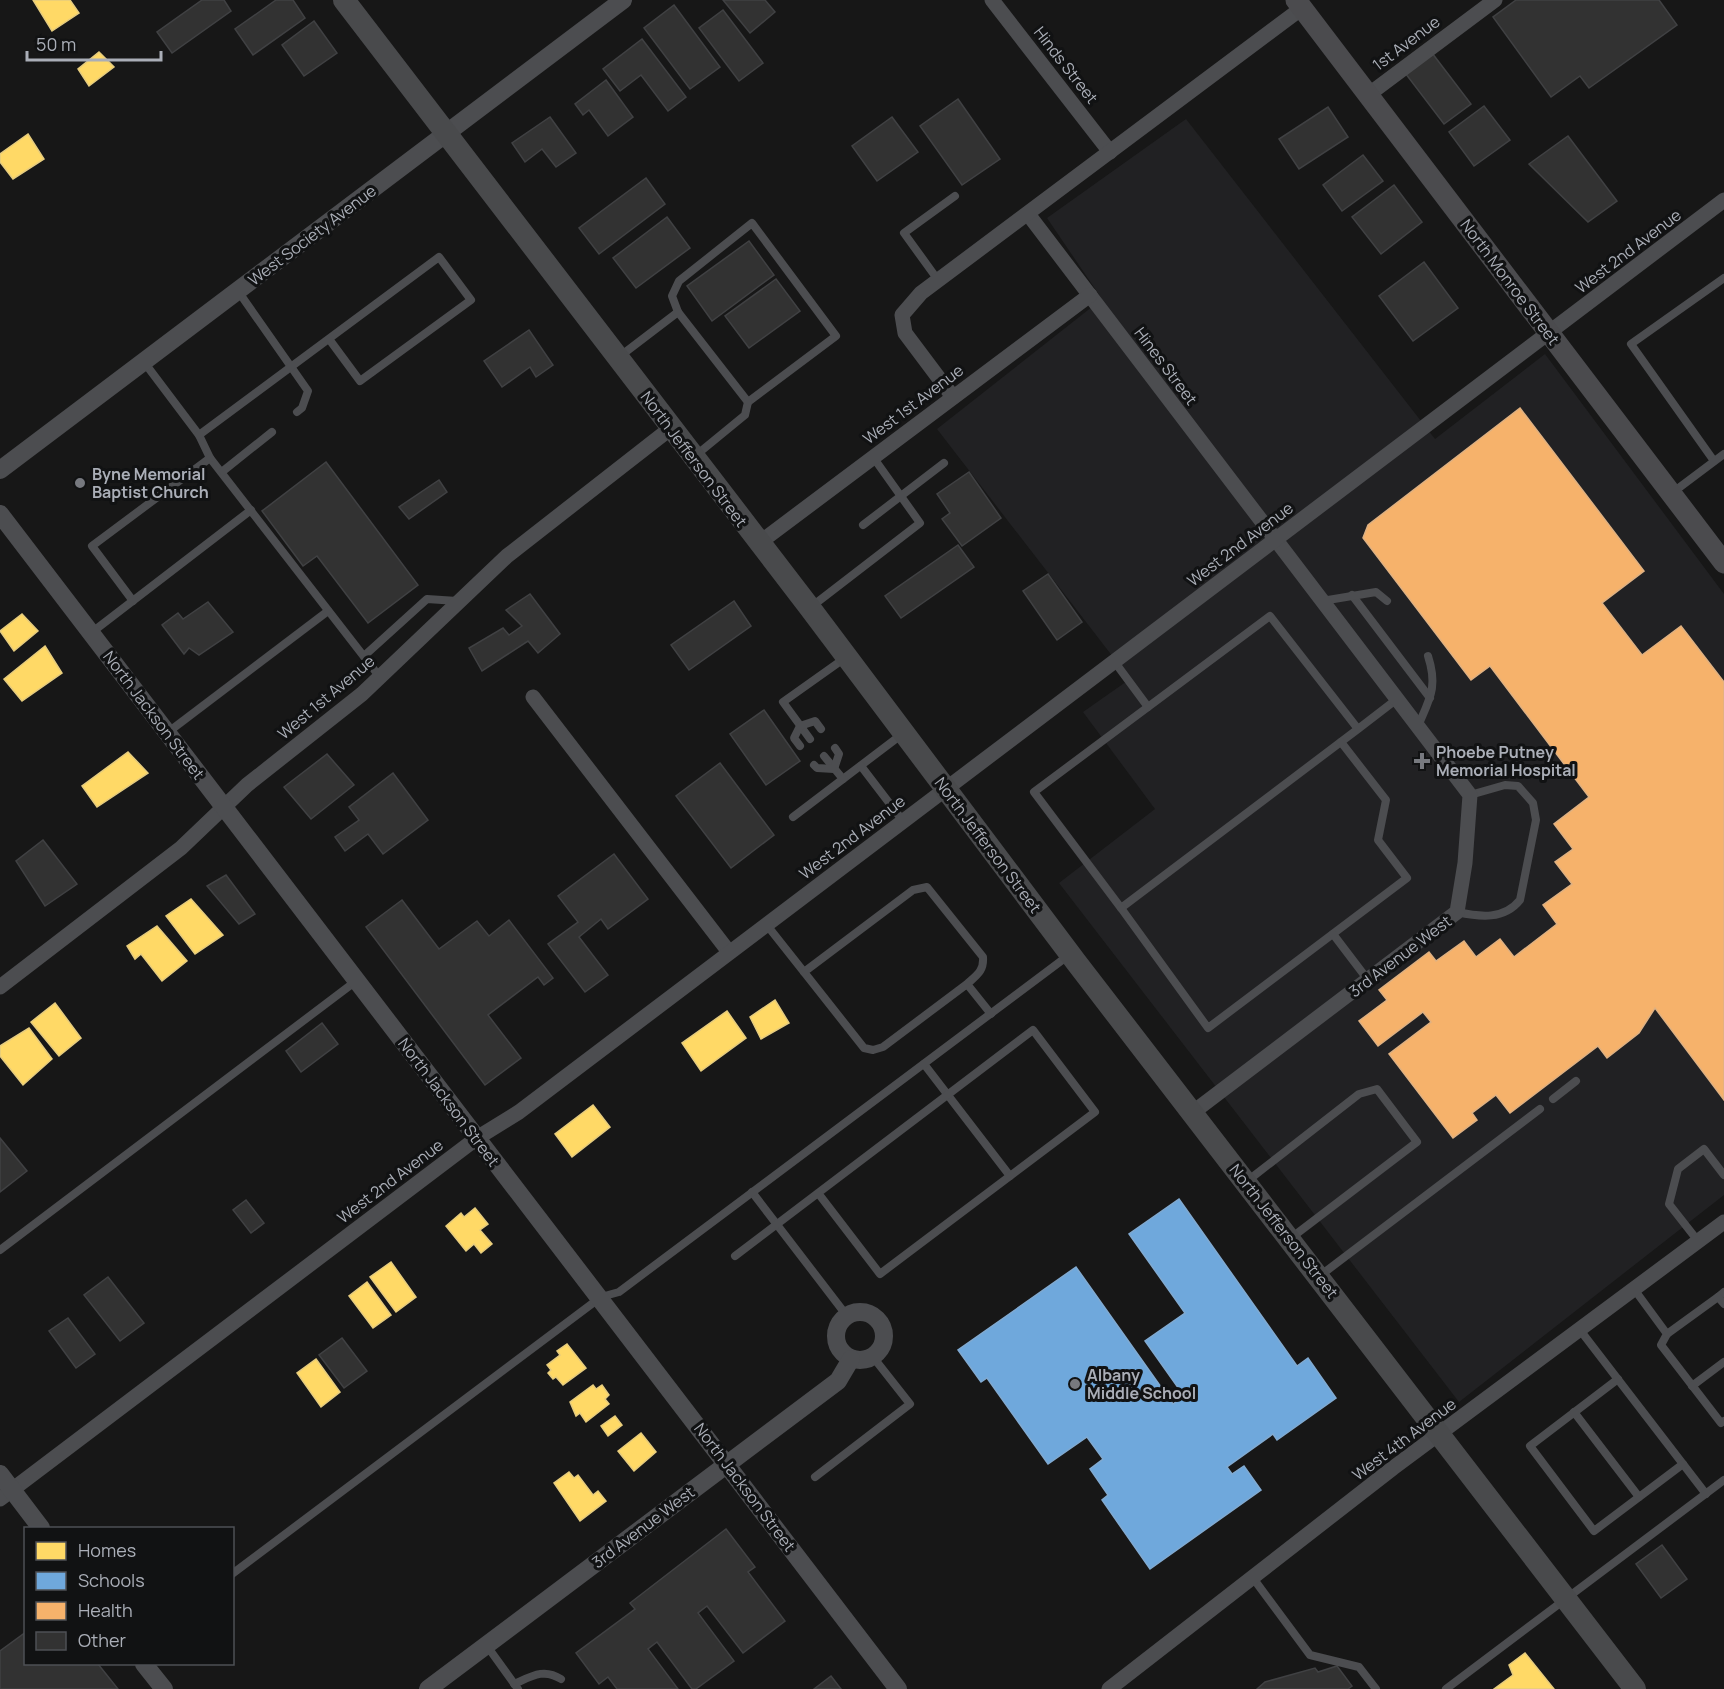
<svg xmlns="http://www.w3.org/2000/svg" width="1724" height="1689" viewBox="0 0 1724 1689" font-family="Manrope,sans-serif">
<rect width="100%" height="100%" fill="#171717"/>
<polygon fill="#212123" points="1186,119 1435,439 1545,354 1724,594 1724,1195 1459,1402 1059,883 1155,809 1083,712 1130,679 937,429 1102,299 1047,218"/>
<g fill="#ffd966" stroke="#e6cc7e" stroke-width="1.5">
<polygon points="33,0 70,0 79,13 52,31"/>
<polygon points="99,52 114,67 89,86 78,69"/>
<polygon points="28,134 44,159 13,179 0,162 0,154"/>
<polygon points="22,614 38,631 14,651 0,631"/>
<polygon points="45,646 62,673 22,701 4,679"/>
<polygon points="128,752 148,773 97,807 82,786"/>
<polygon points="191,899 223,935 195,954 166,916"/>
<polygon points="157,926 187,961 162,981 141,954 135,959 127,946"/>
<polygon points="775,1000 789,1023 761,1039 750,1017"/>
<polygon points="55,1003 81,1038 59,1056 31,1022"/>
<polygon points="727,1011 746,1038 701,1071 682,1043"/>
<polygon points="29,1028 52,1059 23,1085 0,1056 0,1046"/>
<polygon points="593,1105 610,1127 572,1157 555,1134"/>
<polygon points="475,1208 488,1224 480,1230 492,1244 481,1253 474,1244 466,1251 446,1226 461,1213 464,1217"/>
<polygon points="391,1262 416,1297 396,1312 370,1277"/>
<polygon points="367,1282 391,1315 373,1328 349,1296"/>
<polygon points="567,1344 586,1368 563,1385 556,1377 553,1379 548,1373 551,1370 547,1365 560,1355 557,1351"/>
<polygon points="316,1359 340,1392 321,1407 297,1373"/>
<polygon points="593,1385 596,1389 602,1385 609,1395 605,1399 609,1404 586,1422 580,1413 576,1416 570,1402"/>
<polygon points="615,1416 622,1425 608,1436 601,1426"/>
<polygon points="641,1433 656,1452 634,1471 618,1451"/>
<polygon points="569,1472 574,1478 578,1475 593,1495 598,1491 606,1501 580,1521 554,1483"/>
<polygon points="1525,1653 1554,1689 1494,1689 1513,1675 1509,1665"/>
</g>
<polygon fill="#6fa8dc" stroke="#81aad1" stroke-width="1.5" points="1179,1199 1297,1366 1308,1358 1336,1398 1277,1440 1273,1434 1227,1467 1232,1474 1244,1466 1261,1490 1150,1569 1102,1500 1108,1495 1090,1469 1103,1459 1087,1437 1048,1464 987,1378 981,1382 958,1350 1076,1267 1173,1404 1184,1396 1145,1341 1185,1313 1129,1234"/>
<polygon fill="#f6b26b" stroke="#dfb182" stroke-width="1.5" points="1520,408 1644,571 1602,603 1642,655 1681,626 1724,682 1724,1100 1655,1008 1639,1033 1607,1058 1598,1046 1510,1113 1496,1095 1472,1113 1477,1120 1453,1138 1389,1054 1431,1022 1423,1012 1378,1046 1359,1021 1387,1000 1379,990 1429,952 1436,961 1464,941 1476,957 1500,939 1514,957 1557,924 1543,905 1572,884 1555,862 1573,849 1554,824 1589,797 1490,666 1471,680 1363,538 1368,525"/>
<g fill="#323232" stroke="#404143" stroke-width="1.5">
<polygon points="202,0 224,0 231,11 172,53 157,32"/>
<polygon points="276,0 293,0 305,18 253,55 235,29"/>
<polygon points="723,0 765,0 775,12 750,33"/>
<polygon points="1516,0 1659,0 1677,25 1589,88 1580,76 1551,97 1493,17"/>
<polygon points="674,5 720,67 690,89 644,28"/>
<polygon points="723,10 763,63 739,81 699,28"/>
<polygon points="314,21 337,53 304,76 282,45"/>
<polygon points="642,39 686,97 668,111 641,75 620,91 603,69"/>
<polygon points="1429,49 1471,104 1444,124 1402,69"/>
<polygon points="606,80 633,117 608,136 589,110 583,115 575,104"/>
<polygon points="958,99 1000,159 962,185 920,126"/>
<polygon points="1484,106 1510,140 1474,166 1449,132"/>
<polygon points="1328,107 1348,137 1299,169 1279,139"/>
<polygon points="550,117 576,153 556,167 542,149 525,162 512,143"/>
<polygon points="892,117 918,152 877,181 852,146"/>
<polygon points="1568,136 1617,201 1588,222 1529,164"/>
<polygon points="1363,155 1383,181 1342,211 1323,185"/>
<polygon points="646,178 665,204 599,254 579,228"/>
<polygon points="1394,185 1422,222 1381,254 1352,217"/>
<polygon points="667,217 690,248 636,288 613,258"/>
<polygon points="749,241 774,275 712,321 687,286"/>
<polygon points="1424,262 1458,308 1413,341 1379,296"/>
<polygon points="776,279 800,311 749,348 725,316"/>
<polygon points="529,330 553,365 536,377 530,367 502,387 484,361"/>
<polygon points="326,462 418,585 368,623 317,556 303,566 262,511"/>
<polygon points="969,472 1001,518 962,546 942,519 950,513 937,494"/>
<polygon points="439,480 447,492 409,519 399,507"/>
<polygon points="958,545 974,567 901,618 885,596"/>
<polygon points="1048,574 1082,622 1057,640 1023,591"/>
<polygon points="530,594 560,634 538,653 528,641 482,671 469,648 503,628 509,635 522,626 506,610"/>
<polygon points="734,601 751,626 689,670 671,645"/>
<polygon points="208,602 233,632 199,655 189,648 184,654 162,625 178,613 183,619"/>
<polygon points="764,710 800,761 766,785 730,734"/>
<polygon points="327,754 354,785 311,819 284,787"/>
<polygon points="720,763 774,835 731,868 676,796"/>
<polygon points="393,773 428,820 383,854 368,834 345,851 335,837 359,820 349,807"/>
<polygon points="43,840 77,884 45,906 16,861"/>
<polygon points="614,854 648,899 608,929 601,919 579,937 608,975 585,992 548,944 578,922 558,896"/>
<polygon points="226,875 255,914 239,924 207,886"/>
<polygon points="402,900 439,949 477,921 489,936 509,920 553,978 544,985 538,977 488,1015 521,1058 485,1085 366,927"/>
<polygon points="322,1023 338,1044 301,1072 286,1051"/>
<polygon points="0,1138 27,1171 0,1192"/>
<polygon points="246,1200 264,1223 251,1233 233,1210"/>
<polygon points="108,1277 144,1323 120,1341 84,1295"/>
<polygon points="68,1318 95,1354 76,1368 49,1331"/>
<polygon points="342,1338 367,1371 344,1388 319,1355"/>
<polygon points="726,1529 755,1567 748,1572 785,1621 743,1653 707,1606 698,1613 734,1661 696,1689 692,1689 657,1642 648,1649 678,1689 617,1689 608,1677 599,1684 576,1653 635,1609 630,1603"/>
<polygon points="1662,1545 1687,1579 1661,1598 1636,1564"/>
<polygon points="26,1632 26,1664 98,1664 118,1689 0,1689 0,1651"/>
<polygon points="1337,1666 1352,1686 1348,1689 1257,1689 1265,1682 1315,1668 1318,1672"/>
<polygon points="831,1676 841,1689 814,1689"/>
</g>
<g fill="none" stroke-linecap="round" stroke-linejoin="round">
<g stroke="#4c4d50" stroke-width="8">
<polyline points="938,280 904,233 955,196"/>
<polyline points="238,291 308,391 302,408 297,412"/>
<polyline points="678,312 672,296 679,281 752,223 836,336 748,402"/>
<polyline points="619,357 678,312 748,402 745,415 695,456"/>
<polyline points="144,362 199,435 210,458 379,676"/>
<polyline points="199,435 439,257 471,300 360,381 329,339"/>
<polyline points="1714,461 1631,344 1724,278"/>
<polyline points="223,471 272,432"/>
<polyline points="1672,493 1724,454"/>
<polyline points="863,525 944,463"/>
<polyline points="1352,595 1430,698"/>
<polyline points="133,601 92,546 210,458"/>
<polyline points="1322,601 1376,592 1387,601"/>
<polyline points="811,607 920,523 873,457"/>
<polyline points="91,633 251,510"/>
<polyline points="364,656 427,599 457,601"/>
<polyline points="1114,661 1148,707"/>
<path d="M1418,726C1430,698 1438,687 1428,656"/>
<polyline points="1358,729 1270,616 1034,792 1121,908 1358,729 1397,699"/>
<polyline points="167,733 328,611"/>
<polyline points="810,739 783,702 845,658"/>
<polyline points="800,746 794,738 800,726 815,721 821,729"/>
<polyline points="824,756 843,779 901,735"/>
<polyline points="814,765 817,768 834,769 839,754 835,748"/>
<polyline points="861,766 903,821"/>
<polyline points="793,817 843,779"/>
<polyline points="1121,908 1208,1028 1407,878 1378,840 1386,800 1341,742"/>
<path d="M1457,912C1480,917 1504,920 1520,900L1536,820L1533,803L1518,786L1505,785L1470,795"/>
<polyline points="766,924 804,972"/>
<polyline points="1333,934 1368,980"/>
<path d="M967,984C977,975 984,971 983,957L927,887L913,890L804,972L864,1048L873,1050L883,1047L967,984L991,1014"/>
<polyline points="924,1064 1010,1176"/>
<polyline points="1553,1099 1576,1081"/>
<polyline points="1246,1182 1359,1094 1377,1089 1417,1142 1291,1238"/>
<polyline points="752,1192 847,1316"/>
<polyline points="1698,1241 1669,1204 1678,1169 1704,1149 1724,1175"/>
<polyline points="0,1250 356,981"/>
<polyline points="735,1256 1033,1030 1095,1112 880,1274 818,1193"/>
<polyline points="1321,1275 1540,1109"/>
<polyline points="1634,1289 1667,1334 1661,1345 1721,1423 1724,1421"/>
<polyline points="1724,1292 1718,1297 1724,1304"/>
<polyline points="1580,1330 1706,1494"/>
<polyline points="1667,1334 1718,1297"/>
<polyline points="1618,1379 1530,1446 1594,1531 1683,1464"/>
<polyline points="1692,1386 1724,1362"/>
<polyline points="1574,1412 1639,1497"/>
<polyline points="815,1477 910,1404 873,1357"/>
<polyline points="232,1574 601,1297 619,1292 1069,955"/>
<polyline points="1253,1578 1310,1655 1359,1667 1376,1689"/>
<polyline points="487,1646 518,1689"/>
<path d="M514,1684C532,1676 544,1668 561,1679"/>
<polyline points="1446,1689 1724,1480"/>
</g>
<g stroke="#4c4d50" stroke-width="15">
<polyline points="992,0 1110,152"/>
<polyline points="1368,95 1495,0"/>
<polyline points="1028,214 1470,795 1465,863 1457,912 1192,1113"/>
<polyline points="953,397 905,333 902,315 921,293 1302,8"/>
<polyline points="759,543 1090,295"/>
<polyline points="533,697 729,952"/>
<polyline points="0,987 181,848 247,785 362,694 507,556 671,428"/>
<polyline points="0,1499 477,1138 519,1112 1724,200"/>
<polyline points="1109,1689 1393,1468 1724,1222"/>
</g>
<g stroke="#4c4d50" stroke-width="18">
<polyline points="0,470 623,0"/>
<polyline points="0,514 898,1689"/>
<circle cx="860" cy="1336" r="24"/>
<polyline points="0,1474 41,1528"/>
<polyline points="144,1664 164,1689"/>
<polyline points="428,1689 838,1381 851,1359"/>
</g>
<polyline stroke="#4b4b4e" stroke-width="21" points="1296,0 1724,563"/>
<polyline stroke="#494a4c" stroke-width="22" points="344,0 810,608 1076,962 1635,1689"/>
</g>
<g fill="#77797f" stroke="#111213" stroke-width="2">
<circle cx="80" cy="483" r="6"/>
<path d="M1419 752h6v6h6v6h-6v6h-6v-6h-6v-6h6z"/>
<circle cx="1075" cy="1384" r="6"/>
</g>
<g text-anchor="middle" stroke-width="6" stroke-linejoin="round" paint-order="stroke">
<g font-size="16" fill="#aaaeb7" stroke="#111213">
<text transform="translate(1406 43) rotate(-37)" y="6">1st Avenue</text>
<text transform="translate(1066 65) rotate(52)" y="6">Hinds Street</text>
<text transform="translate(312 235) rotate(-37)" y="6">West Society Avenue</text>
<text transform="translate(1628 251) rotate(-37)" y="6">West 2nd Avenue</text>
<text transform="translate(1510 282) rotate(53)" y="6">North Monroe Street</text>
<text transform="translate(1166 366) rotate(53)" y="6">Hines Street</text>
<text transform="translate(913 404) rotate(-37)" y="6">West 1st Avenue</text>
<text transform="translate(694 459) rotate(53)" y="6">North Jefferson Street</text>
<text transform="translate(1240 544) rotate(-37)" y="6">West 2nd Avenue</text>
<text transform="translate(326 697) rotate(-40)" y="6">West 1st Avenue</text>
<text transform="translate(154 715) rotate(53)" y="6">North Jackson Street</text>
<text transform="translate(852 837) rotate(-37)" y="6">West 2nd Avenue</text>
<text transform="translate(988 845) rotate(53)" y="6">North Jefferson Street</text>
<text transform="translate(1400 956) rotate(-37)" y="6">3rd Avenue West</text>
<text transform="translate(449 1102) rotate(53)" y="6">North Jackson Street</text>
<text transform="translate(390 1181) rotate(-37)" y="6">West 2nd Avenue</text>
<text transform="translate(1284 1231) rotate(52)" y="6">North Jefferson Street</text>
<text transform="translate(1404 1439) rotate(-37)" y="6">West 4th Avenue</text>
<text transform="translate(745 1487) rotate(53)" y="6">North Jackson Street</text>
<text transform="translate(643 1527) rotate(-37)" y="6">3rd Avenue West</text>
</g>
<g font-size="16" font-weight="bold" fill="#aaaeb7" stroke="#111213" text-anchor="start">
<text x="92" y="480">Byne Memorial<tspan x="92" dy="18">Baptist Church</tspan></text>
<text x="1436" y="758">Phoebe Putney<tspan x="1436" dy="18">Memorial Hospital</tspan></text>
<text x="1087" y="1381">Albany<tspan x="1087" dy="18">Middle School</tspan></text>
</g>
</g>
<rect x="24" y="1527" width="210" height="138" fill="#111213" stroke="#4e5055" stroke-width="1.5"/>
<rect x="36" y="1542" width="30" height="18" fill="#ffd966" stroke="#4e5055" stroke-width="1.5"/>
<text x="78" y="1557" font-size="18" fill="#aaaeb7">Homes</text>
<rect x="36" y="1572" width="30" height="18" fill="#6fa8dc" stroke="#4e5055" stroke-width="1.5"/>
<text x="78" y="1587" font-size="18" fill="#aaaeb7">Schools</text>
<rect x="36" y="1602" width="30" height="18" fill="#f6b26b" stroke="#4e5055" stroke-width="1.5"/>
<text x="78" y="1617" font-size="18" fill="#aaaeb7">Health</text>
<rect x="36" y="1632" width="30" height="18" fill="#323232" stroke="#4e5055" stroke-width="1.5"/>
<text x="78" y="1647" font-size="18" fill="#aaaeb7">Other</text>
<path d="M27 51v9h134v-9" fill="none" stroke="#aaaeb7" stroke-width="3"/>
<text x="36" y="51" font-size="18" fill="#aaaeb7" stroke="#111213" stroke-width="4.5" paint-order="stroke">50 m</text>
</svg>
